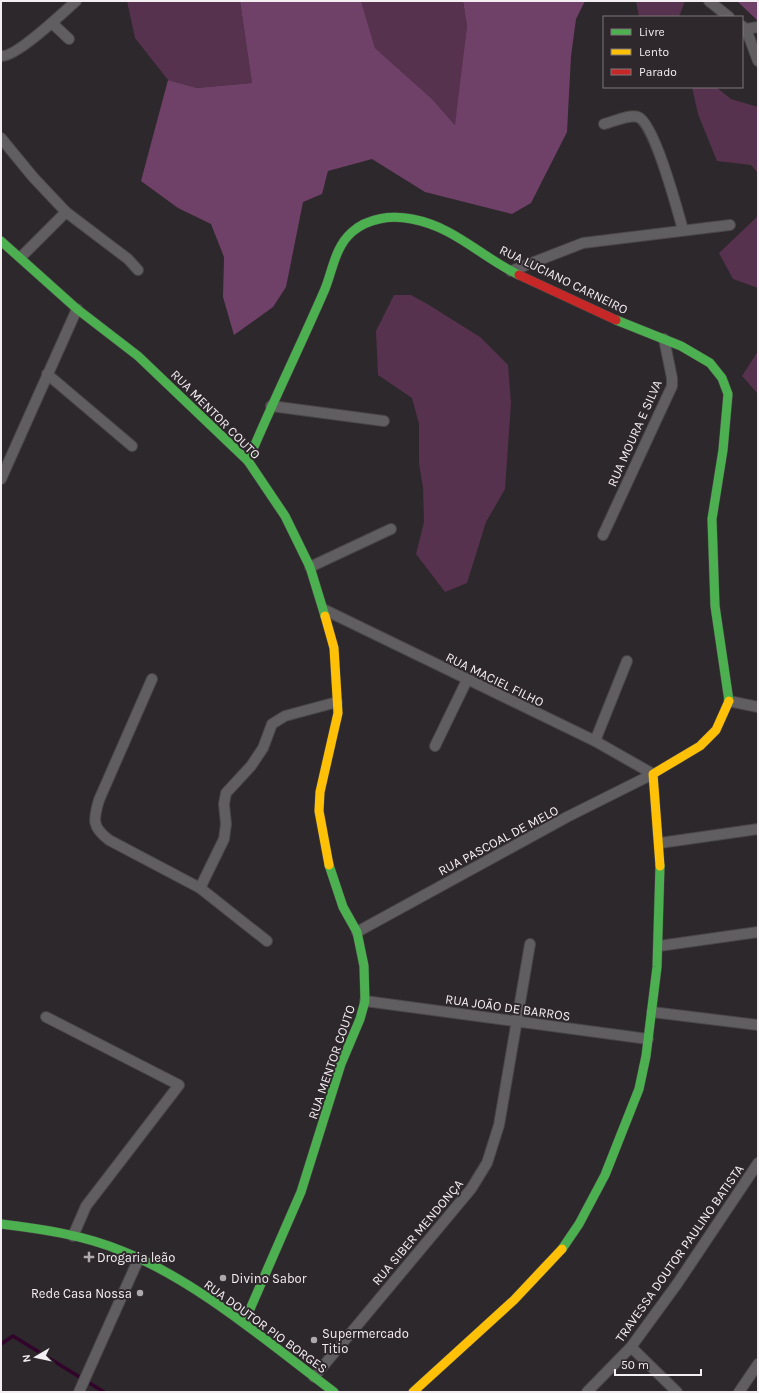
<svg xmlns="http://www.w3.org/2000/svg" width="759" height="1393" viewBox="0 0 759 1393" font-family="Karla,sans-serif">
<rect width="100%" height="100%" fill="#2d282b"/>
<g fill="#56324e">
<polygon points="127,1 240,1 252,83 197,88 168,80 135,38"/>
<polygon points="361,1 463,1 467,26 456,126 432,99 375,48"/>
<polygon points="636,1 685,1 679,17 639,17"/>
<polygon points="692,87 716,87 731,99 758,107 758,173 751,165 717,161 698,114"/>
<polygon points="758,216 758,288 733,279 719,253"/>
<polygon points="394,295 411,295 429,305 480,337 508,365 511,403 505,489 486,522 467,583 445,592 416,554 424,522 423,488 419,463 419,424 412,398 378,375 376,331"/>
<polygon points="758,351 758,394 742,376"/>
</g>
<g fill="#704168">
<polygon points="240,1 361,1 375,48 432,99 455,125 467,26 463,1 585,1 576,19 571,56 567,132 531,203 512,214 425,192 372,159 328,171 322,194 303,202 286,287 273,307 234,335 223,297 224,257 211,224 178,208 141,181 168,80 197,88 252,83"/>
<polygon points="737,1 758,1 758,21"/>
</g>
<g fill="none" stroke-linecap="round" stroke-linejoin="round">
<polyline stroke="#31042b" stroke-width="3.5" points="1,1344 13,1336 104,1392"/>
<defs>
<g id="street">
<polyline points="709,1 729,17"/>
<polyline points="52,23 69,39"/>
<polyline points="742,26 746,29 758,61"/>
<polyline points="746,29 758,27"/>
<path d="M1,56C15,58 64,12 76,1"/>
<path d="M604,124C613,122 629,114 638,117C654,122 678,212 683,230"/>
<polyline points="1,138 33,177 66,212 128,259 138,270"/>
<polyline points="21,257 66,212"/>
<polyline points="511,271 583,243 730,225"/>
<polyline points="47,374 132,446"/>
<polyline points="271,406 384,421"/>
<polyline points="1,479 77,309"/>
<polyline points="603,535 672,386 672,378 664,339"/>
<polyline points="310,567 391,529"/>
<polyline points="325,610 595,741 653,774"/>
<path d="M152,679L99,800C93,820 92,827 109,840L200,888L267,941"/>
<polyline points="729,701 758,707"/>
<polyline points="595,741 627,661"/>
<polyline points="435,746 467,680"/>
<polyline points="660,843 758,829"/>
<polyline points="200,888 224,839 226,824 224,804 226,793 251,766 263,748 272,724 285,716 337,702"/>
<polyline points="357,932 567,817 653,774"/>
<polyline points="659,946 758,932"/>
<polyline points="365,1001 648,1039"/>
<polyline points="652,1012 758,1025"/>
<polyline points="46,1017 179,1085 86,1206 73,1236"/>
<polyline points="631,1347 677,1392"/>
<polyline points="314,1377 471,1189 487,1163 499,1125 530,944"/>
<polyline points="79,1392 139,1258"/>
<polyline points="587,1392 631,1347 677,1284 758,1163"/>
<polyline points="739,1392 758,1364"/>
</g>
<g id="fast">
<polyline points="1,241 77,309 138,356 248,461 285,516 310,567 325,616"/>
<polyline points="616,320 681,346 710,363 722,378 728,394 723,450 712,519 715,606 729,701"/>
<path d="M248,461C272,403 300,347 325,289C333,269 335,247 352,232C368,218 391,215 412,219C455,227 481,257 519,275"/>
<path d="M1,1224C42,1229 84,1235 122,1251C196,1280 270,1344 334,1392"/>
<polyline points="562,1249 579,1224 605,1175 639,1089 646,1056 657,967 660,866"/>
<polyline points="244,1323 301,1192 341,1064 360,1019 365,1001 364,966 357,932 343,907 329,865"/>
</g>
<g id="slow">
<polyline points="325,616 334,648 338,713 320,792 319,811 329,865"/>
<polyline points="660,866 653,774 700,746 716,730 729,701"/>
<polyline points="413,1392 514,1300 562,1249"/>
</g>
<polyline id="jam" points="519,275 616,320"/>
</defs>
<use href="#street" stroke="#494648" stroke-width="12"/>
<use href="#fast" stroke="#494648" stroke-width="10"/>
<use href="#slow" stroke="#494648" stroke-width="10"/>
<use href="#jam" stroke="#494648" stroke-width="10"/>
<use href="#street" stroke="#605e60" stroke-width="10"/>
<use href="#fast" stroke="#4caf50" stroke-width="9"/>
<use href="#slow" stroke="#ffc107" stroke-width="9"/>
<use href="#jam" stroke="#c62828" stroke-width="9"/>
</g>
<g fill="#aea9ac" stroke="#2e272c" stroke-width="1.5">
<path d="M87 1251h4v4h4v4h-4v4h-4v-4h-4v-4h4z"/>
<circle cx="223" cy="1278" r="4"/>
<circle cx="140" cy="1293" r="4"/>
<circle cx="314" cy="1340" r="4"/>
</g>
<g text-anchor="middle" stroke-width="4" stroke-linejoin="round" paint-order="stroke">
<g font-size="13" fill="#f3eef2" stroke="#2e272c">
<text transform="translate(564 279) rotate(26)" y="5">RUA LUCIANO CARNEIRO</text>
<text transform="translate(216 414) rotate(45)" y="5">RUA MENTOR COUTO</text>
<text transform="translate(634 433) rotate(-66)" y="5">RUA MOURA E SILVA</text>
<text transform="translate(495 679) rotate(26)" y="5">RUA MACIEL FILHO</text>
<text transform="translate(498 840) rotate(-28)" y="5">RUA PASCOAL DE MELO</text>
<text transform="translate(508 1007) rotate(8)" y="5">RUA JOÃO DE BARROS</text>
<text transform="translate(331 1062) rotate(-71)" y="5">RUA MENTOR COUTO</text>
<text transform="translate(417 1232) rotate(-50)" y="5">RUA SIBER MENDONÇA</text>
<text transform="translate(679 1253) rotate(-55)" y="5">TRAVESSA DOUTOR PAULINO BATISTA</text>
<text transform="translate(266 1326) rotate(36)" y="5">RUA DOUTOR PIO BORGES</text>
</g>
<g font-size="13" fill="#f3eef2" stroke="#2e272c" text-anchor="start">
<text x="97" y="1262">Drogaria leão</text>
<text x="231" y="1283">Divino Sabor</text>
<text x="132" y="1298" text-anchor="end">Rede Casa Nossa</text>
<text x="322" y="1338">Supermercado<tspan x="322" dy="15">Titio</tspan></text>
</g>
</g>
<rect width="759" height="1393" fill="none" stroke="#f3eef2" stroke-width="4"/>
<rect x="603" y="16" width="140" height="72" fill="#2e272c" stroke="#7d777b"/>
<rect x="611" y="29" width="20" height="6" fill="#4caf50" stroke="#7d777b"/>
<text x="639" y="36" font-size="12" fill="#f3eef2">Livre</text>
<rect x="611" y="49" width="20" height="6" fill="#ffc107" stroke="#7d777b"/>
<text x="639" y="56" font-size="12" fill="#f3eef2">Lento</text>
<rect x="611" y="69" width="20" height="6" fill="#c62828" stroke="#7d777b"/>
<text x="639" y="76" font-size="12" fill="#f3eef2">Parado</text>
<g transform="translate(36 1357) rotate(261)" stroke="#2e272c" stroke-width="3" paint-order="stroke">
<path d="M0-3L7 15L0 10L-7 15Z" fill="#f3eef2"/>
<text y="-6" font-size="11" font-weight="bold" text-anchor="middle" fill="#f3eef2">N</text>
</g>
<path d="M615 1369v6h86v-6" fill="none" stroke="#f3eef2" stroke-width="2"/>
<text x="621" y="1369" font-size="12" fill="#f3eef2" stroke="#2e272c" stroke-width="3" paint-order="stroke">50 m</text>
</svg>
